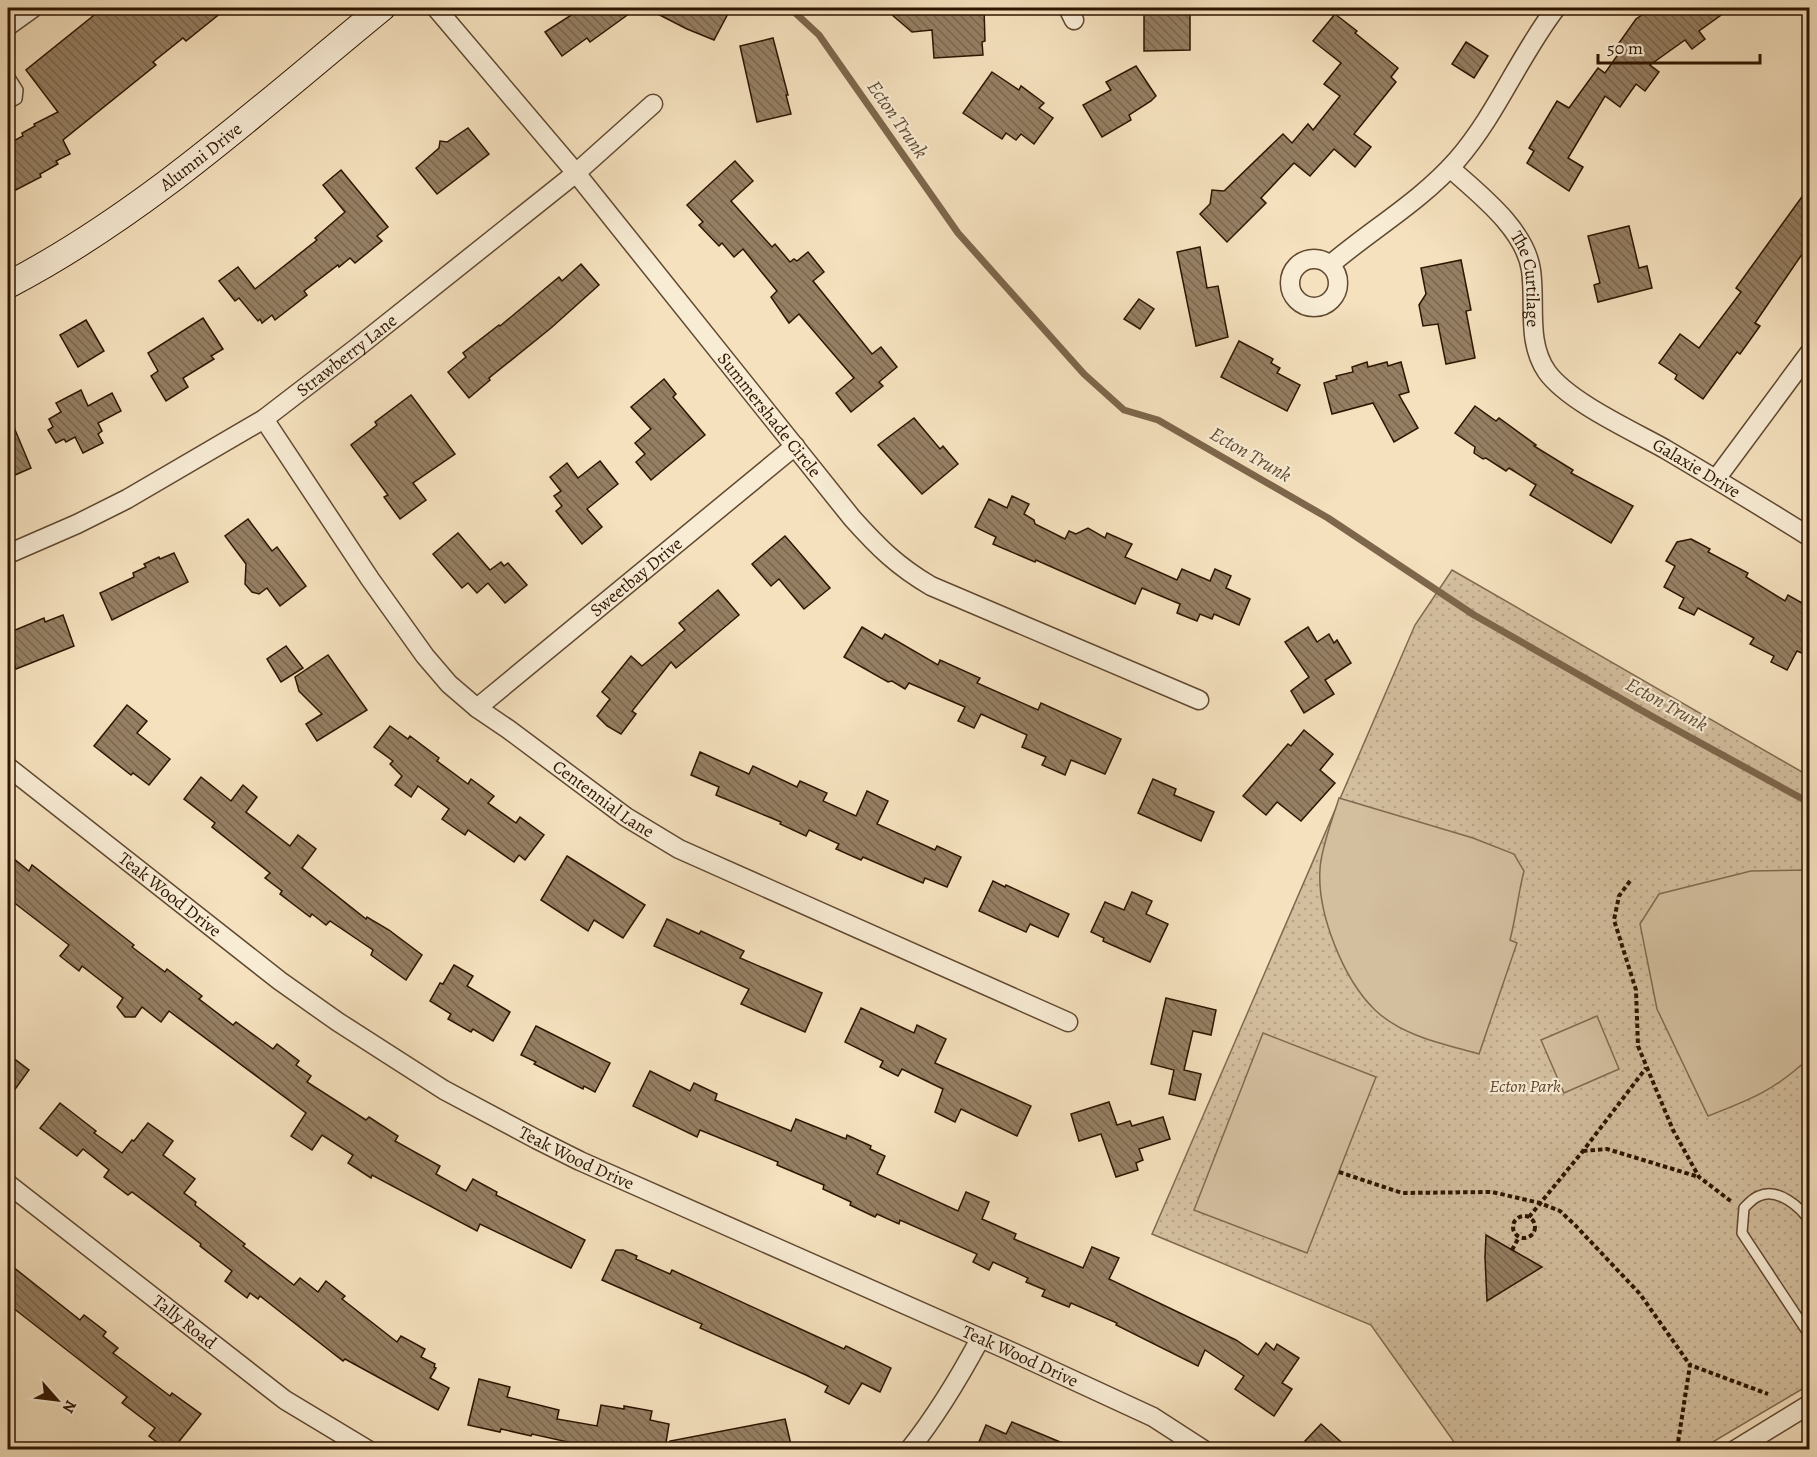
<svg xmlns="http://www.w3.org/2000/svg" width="1817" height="1457" viewBox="0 0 1817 1457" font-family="Alegreya,serif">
<defs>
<pattern id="grass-dots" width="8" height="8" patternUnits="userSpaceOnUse" patternTransform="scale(1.5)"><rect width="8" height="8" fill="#d3be9e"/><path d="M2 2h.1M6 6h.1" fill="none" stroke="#b5a286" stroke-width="1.8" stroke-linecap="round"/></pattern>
<pattern id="building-back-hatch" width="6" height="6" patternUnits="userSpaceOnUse" patternTransform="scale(1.5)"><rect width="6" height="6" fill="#957f63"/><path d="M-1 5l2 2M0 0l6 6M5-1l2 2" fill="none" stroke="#7a674f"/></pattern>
</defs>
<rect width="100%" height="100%" fill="#f5e1be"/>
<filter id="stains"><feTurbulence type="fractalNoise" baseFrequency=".00333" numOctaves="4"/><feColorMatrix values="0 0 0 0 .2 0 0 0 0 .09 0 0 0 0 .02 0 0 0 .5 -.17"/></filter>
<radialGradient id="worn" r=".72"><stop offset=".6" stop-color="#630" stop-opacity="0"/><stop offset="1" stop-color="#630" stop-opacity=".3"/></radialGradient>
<polygon fill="url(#grass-dots)" stroke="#806a4f" stroke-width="1.5" points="1452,570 1809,776 1809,1385 1701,1449 1459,1449 1371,1325 1152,1234 1415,625"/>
<g fill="#d3be9e" stroke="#806a4f" stroke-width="1.5">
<path d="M1339,798L1473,838L1514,854L1524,871C1518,894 1516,917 1510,940L1517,943L1479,1054C1444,1044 1402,1036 1375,1010C1343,979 1317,913 1320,869C1321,848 1333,818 1339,798Z"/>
<path d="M1809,870V1058C1775,1090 1752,1099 1708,1116L1657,1009L1640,924L1659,894L1751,871Z"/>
<polygon points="1597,1016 1619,1069 1564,1093 1541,1040"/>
<polygon points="1263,1033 1376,1077 1307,1253 1194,1210"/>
</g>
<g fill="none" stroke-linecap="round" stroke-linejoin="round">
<polyline stroke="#7d664b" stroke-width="7" points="790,8 819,35 958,233 1084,374 1124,410 1158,420 1328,518 1474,615 1655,718 1810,803"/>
</g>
<g fill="url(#building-back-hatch)" stroke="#2e1500" stroke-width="1.5">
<polygon points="103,8 227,8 186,41 183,38 153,62 156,65 63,140 70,154 56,161 58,164 40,174 41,177 8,194 8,144 23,136 22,133 35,126 34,124 58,112 26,70"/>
<polygon points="582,8 637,8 590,42 587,38 562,56 545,32"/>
<polygon points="646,8 731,8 714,40 687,29"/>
<polygon points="884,8 984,8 985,41 982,42 983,55 934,58 932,30 912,32"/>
<polygon points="1144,8 1190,8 1190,50 1144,51"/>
<polygon points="1652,8 1731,8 1699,31 1705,39 1692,49 1685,40 1650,65 1659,72 1645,91 1636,84 1620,107 1605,96 1568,158 1583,167 1569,191 1527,163 1534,151 1529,148 1557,101 1569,108 1598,68 1605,73 1624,46 1619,43 1636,19"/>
<polygon points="1335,14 1357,31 1355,33 1398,68 1391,77 1396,82 1354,134 1371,147 1355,167 1334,149 1310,176 1294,163 1261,198 1266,203 1227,242 1200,214 1210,204 1212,190 1224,191 1283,134 1292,143 1308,124 1313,130 1340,96 1324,84 1341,63 1313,41"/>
<polygon points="773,38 788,95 786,95 791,114 757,122 740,46"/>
<polygon points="1466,42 1488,56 1474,78 1452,64"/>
<polygon points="1136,66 1156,96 1151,101 1129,115 1131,120 1102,137 1083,105 1111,90 1106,82"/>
<polygon points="992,72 1019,90 1021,86 1044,103 1039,108 1053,118 1034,144 1021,134 1016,140 1006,133 1002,139 963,113"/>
<polygon points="468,128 489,154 437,194 416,168 439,148 440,141 447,142"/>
<polygon points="735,161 753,181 731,201 772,247 775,244 790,262 794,259 797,261 808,252 824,272 813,281 872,354 881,347 897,367 879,382 883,386 851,412 836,393 854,378 799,314 789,323 771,297 777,291 743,249 734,257 722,243 719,246 699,225 703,222 687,205"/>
<polygon points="341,170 388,227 377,236 382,241 355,263 350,258 339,267 338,265 304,291 307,295 275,320 272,315 262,323 260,319 258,321 239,298 235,301 219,281 238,267 255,289 317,240 315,238 345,212 323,185"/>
<polygon points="1809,187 1809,244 1755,323 1760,326 1740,354 1737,352 1703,399 1675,379 1677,375 1659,363 1680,334 1699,348 1741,292 1736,288"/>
<polygon points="1629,226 1639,268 1647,266 1652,288 1598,302 1594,285 1600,283 1588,236"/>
<polygon points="1200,247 1207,288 1218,286 1228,337 1196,346 1177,252"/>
<polygon points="1461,260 1471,310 1466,311 1475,358 1446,364 1438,324 1423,326 1419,305 1426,294 1421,268"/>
<polygon points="581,264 599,285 551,328 489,378 490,380 469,398 448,372 466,357 463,353 499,325 500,326 559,277 562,281"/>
<polygon points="1139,299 1154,309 1140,329 1124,319"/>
<polygon points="203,318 223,349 211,356 214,359 183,378 188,387 166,401 151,376 158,371 148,353"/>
<polygon points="86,320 104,351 78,367 60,335"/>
<polygon points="1239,341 1273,359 1271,363 1280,368 1277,373 1300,385 1287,411 1221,377"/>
<polygon points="1367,362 1368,367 1387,362 1388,366 1401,362 1409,392 1399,395 1418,428 1394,442 1373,403 1332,414 1324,383 1337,379 1336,376 1353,372 1352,367"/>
<polygon points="664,379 676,394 673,397 705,435 651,480 636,462 645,454 635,443 651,429 631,407"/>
<polygon points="81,390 88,406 112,393 121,411 98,423 102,431 98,434 103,443 83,453 75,437 66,442 64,439 56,443 48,430 53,427 49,419 61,412 56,403"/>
<polygon points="411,395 455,454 413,483 426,500 400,519 384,497 388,495 351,445 377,425 375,422"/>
<polygon points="1475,406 1496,421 1499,418 1536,445 1534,446 1573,470 1571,473 1633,506 1611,543 1530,495 1536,485 1509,468 1506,471 1486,458 1483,459 1474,453 1475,447 1455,433"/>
<polygon points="8,413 31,468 8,478"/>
<polygon points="914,418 940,449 943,446 958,464 922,494 878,445"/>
<polygon points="600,461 618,484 587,509 602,527 582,544 556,511 562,506 554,496 561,491 550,477 567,463 578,478"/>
<polygon points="1012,496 1029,504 1024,514 1034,520 1035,524 1065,539 1069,531 1076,534 1088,528 1105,538 1107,533 1132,544 1125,557 1177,580 1182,569 1210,581 1215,569 1231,576 1226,588 1250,599 1239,625 1214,614 1212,619 1200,614 1197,621 1177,613 1180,604 1142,588 1135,604 1036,560 1035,562 993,544 996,537 975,527 989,499 1007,508"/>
<polygon points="248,519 272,551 277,547 306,586 280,606 267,588 259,594 252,592 245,584 246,564 225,536"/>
<polygon points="458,533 490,570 501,562 504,566 508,563 527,585 505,603 488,583 477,593 468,583 462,588 433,554"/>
<polygon points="785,536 830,588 804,609 779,579 771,586 752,564"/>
<polygon points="1691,539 1710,549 1708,552 1748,573 1746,577 1785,601 1788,595 1809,607 1809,656 1797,651 1787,670 1771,662 1774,656 1750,644 1754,638 1698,608 1694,615 1679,608 1684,598 1664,587 1675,566 1666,561 1677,542"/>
<polygon points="174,553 188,582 112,620 100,593 134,577 133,573 146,567 144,564 159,557 160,559"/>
<polygon points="718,590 739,615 676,668 671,662 632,711 636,714 621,734 607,726 597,716 610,699 602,692 631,656 642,666 685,630 679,623"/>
<polygon points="63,615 74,646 16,669 8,651 8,633 44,618 45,622"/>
<polygon points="862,627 882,639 885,634 938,665 940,660 980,678 977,683 1038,710 1041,703 1121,739 1105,774 1071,760 1065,775 1042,765 1046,757 1022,747 1027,735 981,714 974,728 958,721 965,707 909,683 905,689 892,681 888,682 844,657"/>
<polygon points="1308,627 1317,642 1329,634 1334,643 1337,640 1351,663 1325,680 1334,694 1304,713 1291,691 1309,677 1285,642"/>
<polygon points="286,646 303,668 281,682 267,659"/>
<polygon points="328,655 367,710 317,741 306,724 322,714 299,691 295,677"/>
<polygon points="127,705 147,721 137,733 170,759 149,785 133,773 131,775 94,746"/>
<polygon points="390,726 408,739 410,736 439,758 437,761 468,784 471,779 494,796 488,803 516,823 520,817 544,835 525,860 519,855 514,862 468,830 465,835 442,819 449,809 418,786 411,797 395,785 402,776 390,764 393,761 374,747"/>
<polygon points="1304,730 1333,754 1320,770 1335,783 1301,821 1277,802 1266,815 1243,796 1288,744 1291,746"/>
<polygon points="700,752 749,774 753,766 797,787 800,781 827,793 823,801 856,816 867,791 888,801 877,824 935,850 937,846 961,857 947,887 925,878 923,883 863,857 861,860 836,849 839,844 809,830 806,836 780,824 781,822 716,795 719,787 691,775"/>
<polygon points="201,777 231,801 243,785 257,797 246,812 290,846 298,835 316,849 302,868 366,919 367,917 389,930 422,955 406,980 371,955 373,950 330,921 326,925 312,914 310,917 280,894 282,891 265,878 270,873 212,827 215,823 184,799"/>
<polygon points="1153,779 1176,789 1174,795 1214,812 1201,841 1138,813"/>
<polygon points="8,854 29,871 32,865 134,945 132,947 165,972 167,969 202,996 199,999 233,1025 236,1022 273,1049 277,1044 299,1061 296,1065 311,1076 307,1082 366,1120 369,1117 398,1136 395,1141 440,1166 436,1174 466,1191 473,1179 497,1192 496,1195 585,1240 571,1268 480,1224 477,1231 372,1175 371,1178 348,1163 353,1155 322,1135 312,1150 291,1136 306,1113 169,1011 161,1022 142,1007 135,1017 125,1017 117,1007 123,998 82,966 79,971 60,956 69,945 8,898"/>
<polygon points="567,856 645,905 623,938 594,920 588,931 541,900"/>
<polygon points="993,881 1005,887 1006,885 1069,914 1058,937 1030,924 1026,932 979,911"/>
<polygon points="1132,892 1152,901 1146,914 1168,924 1150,962 1103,941 1104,938 1091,932 1105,902 1124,910"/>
<polygon points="667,919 699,934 701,931 744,951 740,958 822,993 805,1032 741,1004 749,989 654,946"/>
<polygon points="454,965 473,976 467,986 510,1012 493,1041 473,1029 471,1032 448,1019 451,1014 430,1001 440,983 443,984"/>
<polygon points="1166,998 1216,1010 1211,1035 1193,1031 1184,1070 1201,1074 1195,1100 1169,1094 1174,1070 1151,1064"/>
<polygon points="861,1008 914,1033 917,1025 946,1039 935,1063 1031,1106 1017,1136 961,1109 955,1122 935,1112 943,1089 902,1069 898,1076 880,1067 883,1061 845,1042"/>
<polygon points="536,1026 610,1063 595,1092 584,1086 583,1089 534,1064 536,1062 521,1055"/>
<polygon points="8,1054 29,1070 8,1099"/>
<polygon points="650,1071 690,1091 694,1083 717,1094 715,1100 791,1131 796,1119 846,1139 847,1135 871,1146 870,1149 885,1156 877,1174 958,1211 966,1192 989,1202 982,1219 1016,1234 1014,1239 1083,1268 1092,1247 1119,1258 1109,1279 1236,1340 1258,1355 1266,1343 1274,1350 1277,1344 1299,1358 1282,1383 1292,1389 1274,1416 1235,1389 1244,1376 1205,1350 1198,1366 1116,1325 1117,1323 1071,1303 1069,1307 1042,1296 1045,1290 1026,1282 1028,1278 993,1262 989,1270 973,1262 977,1254 900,1220 899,1224 877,1214 875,1217 850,1205 851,1202 823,1189 824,1185 777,1165 778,1162 700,1130 697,1137 633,1106"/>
<polygon points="1109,1102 1117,1125 1130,1121 1132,1126 1163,1117 1170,1139 1139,1149 1143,1160 1136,1163 1138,1170 1116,1177 1101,1134 1079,1141 1071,1114"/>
<polygon points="60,1103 96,1131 94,1133 122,1153 132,1140 134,1141 148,1123 173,1141 163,1155 195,1179 184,1193 196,1202 195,1205 245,1244 243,1246 294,1285 300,1278 318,1292 326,1281 345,1296 342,1299 397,1342 401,1336 425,1349 421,1357 435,1364 434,1367 436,1368 430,1378 449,1388 438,1410 345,1359 343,1361 260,1296 258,1299 250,1293 247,1298 225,1281 232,1271 200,1246 201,1244 132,1192 128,1195 104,1177 109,1170 83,1149 77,1156 40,1128"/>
<polygon points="1486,1235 1542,1267 1487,1301 1485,1257"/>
<polygon points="616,1250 623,1250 637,1256 636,1259 670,1274 672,1270 844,1349 846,1346 891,1368 880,1392 862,1383 849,1404 825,1392 828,1386 806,1375 700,1328 702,1324 602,1280"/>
<polygon points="8,1263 80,1320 84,1315 106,1332 103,1336 118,1348 113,1353 170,1396 172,1393 201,1414 173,1449 166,1449 149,1436 155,1428 122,1403 127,1397 8,1304"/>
<polygon points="479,1379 510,1387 507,1397 559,1410 557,1419 597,1426 601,1405 624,1409 624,1406 652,1411 650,1420 669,1424 665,1449 567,1449 568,1442 532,1434 531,1436 501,1429 500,1432 468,1425"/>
<polygon points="785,1419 792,1449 671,1449 670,1441"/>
<polygon points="1012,1422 1077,1449 976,1449 986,1425 1006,1434"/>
<polygon points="1321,1424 1349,1449 1314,1449 1305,1441"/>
</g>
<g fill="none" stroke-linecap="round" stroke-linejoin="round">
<defs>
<g id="service">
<polyline points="8,74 18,90 17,99 8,104"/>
<path d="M1810,1222C1801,1207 1777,1187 1759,1196C1753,1198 1748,1204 1744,1208L1742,1233L1810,1336"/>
</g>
<g id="minor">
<path id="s1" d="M436,8L576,173L852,518C878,547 897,566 931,586L1199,700"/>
<polyline points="1068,8 1074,20"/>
<polyline points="8,26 33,8"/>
<path id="s2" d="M1450,168C1479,194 1525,229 1531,270C1536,304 1526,342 1547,372C1569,402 1631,430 1665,449C1714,478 1762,507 1810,537"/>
<circle cx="1314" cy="283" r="24"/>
<path d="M1330,265C1372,229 1420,202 1457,160C1497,114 1519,56 1556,8"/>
<path id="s3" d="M264,419L370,579L425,656L449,684L477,708L508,729L626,817L679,849L1068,1022"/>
<polyline points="1716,479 1810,352"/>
<path id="s4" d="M8,554L77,524L127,499L264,419L359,346L576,173L653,104"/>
<path id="s5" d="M477,708L795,446"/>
<path id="s6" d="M8,767L280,981L338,1022L444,1090L536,1139L580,1161L1010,1351L1153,1417L1204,1450"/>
<path id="s7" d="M8,1184L285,1400L368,1450"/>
<path d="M909,1450C937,1415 959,1378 980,1339"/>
<polyline points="1735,1450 1810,1404"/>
</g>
<g id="secondary">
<path id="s8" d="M8,285C146,213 262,106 382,8"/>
</g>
</defs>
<use href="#service" stroke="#604830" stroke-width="12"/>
<use href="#minor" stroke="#604830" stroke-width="21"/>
<use href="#secondary" stroke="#2e1500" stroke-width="28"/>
<g stroke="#2e1500" stroke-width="4" stroke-dasharray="4.5 3" stroke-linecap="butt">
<polyline points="1630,881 1619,896 1614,920 1636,990 1638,1046 1673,1130 1699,1177 1732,1202"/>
<polyline points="1583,1151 1607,1149 1699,1177"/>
<polyline points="1339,1172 1402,1193 1492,1192 1540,1203 1560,1211 1575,1225 1640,1294 1690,1365"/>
<circle cx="1524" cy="1227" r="11"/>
<polyline points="1529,1217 1583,1151 1646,1068"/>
<polyline points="1512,1250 1519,1237"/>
<polyline points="1677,1449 1690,1365 1768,1394"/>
</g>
<use href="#service" stroke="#f8ecd5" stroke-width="9"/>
<use href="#minor" stroke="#f8ecd5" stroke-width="18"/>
<use href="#secondary" stroke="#f8ecd5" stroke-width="26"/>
</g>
<g text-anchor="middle" stroke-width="4.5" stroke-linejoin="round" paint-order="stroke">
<g font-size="18" fill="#2e1500" stroke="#f8ecd5">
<text dy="6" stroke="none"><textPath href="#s8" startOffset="232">Alumni Drive</textPath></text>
<text dy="6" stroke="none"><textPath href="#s2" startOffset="141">The Curtilage</textPath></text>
<text dy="6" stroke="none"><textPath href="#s4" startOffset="394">Strawberry Lane</textPath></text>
<text dy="6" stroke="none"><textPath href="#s1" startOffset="526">Summershade Circle</textPath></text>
<text dy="6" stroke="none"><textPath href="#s2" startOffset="416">Galaxie Drive</textPath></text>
<text dy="6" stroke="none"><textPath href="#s5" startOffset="206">Sweetbay Drive</textPath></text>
<text dy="6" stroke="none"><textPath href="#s3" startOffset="516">Centennial Lane</textPath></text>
<text dy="6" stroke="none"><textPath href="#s6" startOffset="206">Teak Wood Drive</textPath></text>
<text dy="6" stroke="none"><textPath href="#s6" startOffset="692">Teak Wood Drive</textPath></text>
<text dy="6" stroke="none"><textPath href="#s7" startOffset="224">Tally Road</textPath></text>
<text dy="6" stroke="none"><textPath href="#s6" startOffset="1178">Teak Wood Drive</textPath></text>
</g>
<g font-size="18" font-style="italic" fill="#60482f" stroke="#f8ecd5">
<text x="1525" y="1092">Ecton Park</text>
</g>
<g font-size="20" font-style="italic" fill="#624b32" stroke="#f8ecd5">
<text transform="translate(898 119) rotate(55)" y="7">Ecton Trunk</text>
<text transform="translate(1251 454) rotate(30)" y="7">Ecton Trunk</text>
<text transform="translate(1667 704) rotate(29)" y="7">Ecton Trunk</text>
</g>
</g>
<rect width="1817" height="1457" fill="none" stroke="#f5e1be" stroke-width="30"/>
<rect x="9" y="9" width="1799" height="1439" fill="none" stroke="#2e1500" stroke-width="3"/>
<rect x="15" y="15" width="1787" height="1427" fill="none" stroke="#2e1500" stroke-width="1.5"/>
<g transform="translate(57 1400) rotate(118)" stroke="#f8ecd5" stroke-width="4.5" paint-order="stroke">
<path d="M0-4.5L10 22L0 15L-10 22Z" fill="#2e1500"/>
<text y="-9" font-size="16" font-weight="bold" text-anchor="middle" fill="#2e1500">N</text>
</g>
<path d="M1598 54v9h162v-9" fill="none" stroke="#2e1500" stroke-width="3"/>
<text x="1607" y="54" font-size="18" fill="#2e1500" stroke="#f8ecd5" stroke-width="4.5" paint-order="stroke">50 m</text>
<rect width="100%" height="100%" filter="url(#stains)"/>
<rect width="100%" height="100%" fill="url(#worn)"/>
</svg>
